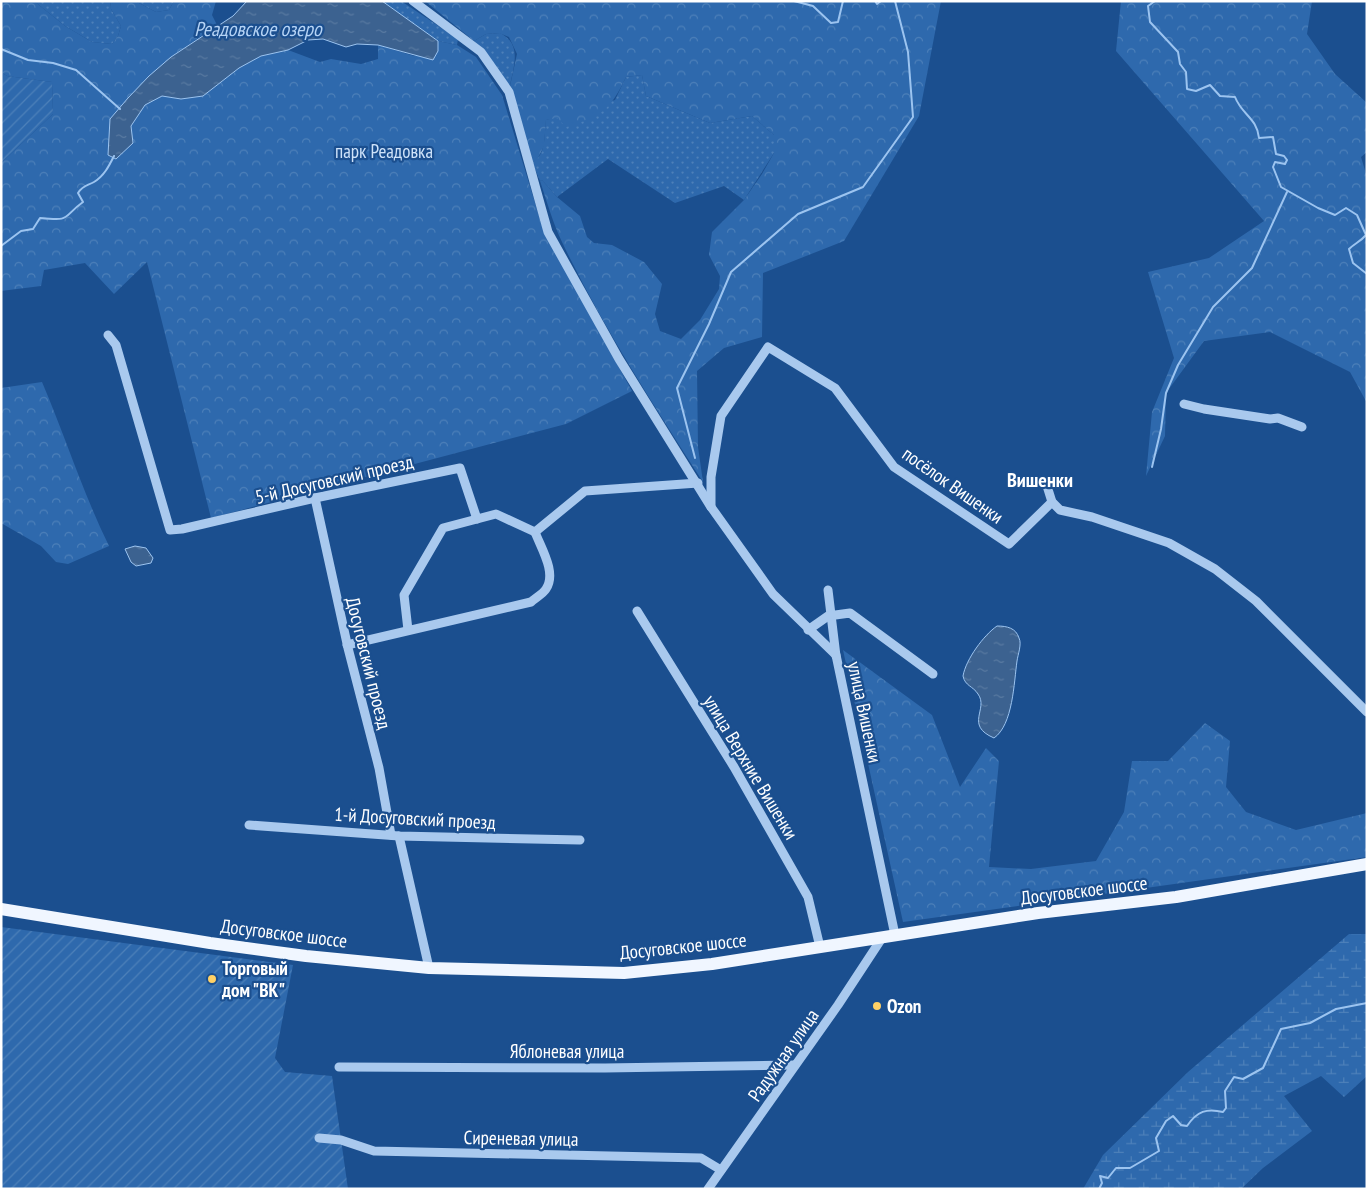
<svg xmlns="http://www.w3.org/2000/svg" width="1368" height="1190" viewBox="0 0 1368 1190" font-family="'PT Sans Narrow',sans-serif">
<defs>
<pattern id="grass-dots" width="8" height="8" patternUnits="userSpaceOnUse" patternTransform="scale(1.25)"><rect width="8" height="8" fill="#2e69ad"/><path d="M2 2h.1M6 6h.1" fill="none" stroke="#4d80b9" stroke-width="1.8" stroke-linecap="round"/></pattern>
<pattern id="forest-crowns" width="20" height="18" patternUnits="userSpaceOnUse" patternTransform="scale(1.25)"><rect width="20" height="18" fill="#2e69ad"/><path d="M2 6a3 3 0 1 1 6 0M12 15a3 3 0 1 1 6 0" fill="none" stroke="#4d80b9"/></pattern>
<pattern id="wetland-marsh" width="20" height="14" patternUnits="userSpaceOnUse" patternTransform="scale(1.25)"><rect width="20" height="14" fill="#2e69ad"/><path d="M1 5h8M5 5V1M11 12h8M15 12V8" fill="none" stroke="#4d80b9"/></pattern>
<pattern id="garden-furrows" width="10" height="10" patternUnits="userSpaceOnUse" patternTransform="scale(1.25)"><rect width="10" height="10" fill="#2e69ad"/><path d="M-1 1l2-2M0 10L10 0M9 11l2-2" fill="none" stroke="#4d80b9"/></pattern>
<pattern id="water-ripples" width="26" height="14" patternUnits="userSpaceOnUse" patternTransform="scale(1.25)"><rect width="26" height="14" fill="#3c6290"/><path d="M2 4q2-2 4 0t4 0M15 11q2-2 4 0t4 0" fill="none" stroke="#597aa1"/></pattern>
</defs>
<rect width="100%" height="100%" fill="#1b4f8f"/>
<g fill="url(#grass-dots)">
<polygon points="34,1 110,1 111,9 121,26 118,36 112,44 92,42 65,26"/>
<polygon points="135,1 174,1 169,10 156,12"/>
<polygon points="382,1 401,1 458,39 457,45 438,41"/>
<path d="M500,33C522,44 514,65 510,86L474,41L486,34Z"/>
<path d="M642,75L646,96L710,123L752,116L774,135V153L744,200L724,186L675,203L608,159L557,197L542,180L540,181L532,162C547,156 544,133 546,120L615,100L626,77Z"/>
</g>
<g fill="url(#forest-crowns)">
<polygon points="1,1 34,1 65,26 92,42 112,44 118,36 121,26 111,9 110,1 135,1 156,12 169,10 174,1 216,1 212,15 217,25 171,57 131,126 145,105 162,96 181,99 203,96 239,68 261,56 288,50 320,62 331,59 361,64 378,59 378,45 414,56 438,51 438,41 457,45 476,57 502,95 544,232 632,391 566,424 211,518 147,262 114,294 85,263 44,270 41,286 1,291 1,163 53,114 52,82 7,76 1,72"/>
<path d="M425,1H941L919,116L844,241L763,273L762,337L724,348L697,371L698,447L703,482C653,404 602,326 562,242C553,223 547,202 540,181L542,180L557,197L580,216L587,237L594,243L612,245L644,262L662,284L655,314L660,331L681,339L700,320L719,289L720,276L709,255L712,232L744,200L762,174L774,153V135L752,116L710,123L646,96L642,75L626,77C610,111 601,116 566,127L557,118L546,120L544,146L537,160L532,162L510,86L517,54L509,37L499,33L486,34L474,41Z"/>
<polygon points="1121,1 1312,1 1307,34 1335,74 1367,103 1367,152 1361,157 1367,177 1367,403 1350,372 1270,332 1204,341 1166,393 1165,436 1146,476 1152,412 1174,358 1148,272 1209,258 1264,221 1116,51"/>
<path d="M42,382C65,436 83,493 109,546L68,564L56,562L41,546L1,523V388Z"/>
<polygon points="843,650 932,715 960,787 986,748 999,761 989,867 1031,869 1096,861 1124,812 1132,761 1168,761 1205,723 1230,741 1226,787 1246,812 1296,830 1367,813 1367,857 903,922"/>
</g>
<polygon fill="url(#wetland-marsh)" points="1349,934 1367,934 1367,1076 1344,1097 1321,1076 1284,1096 1312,1131 1263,1168 1241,1189 1083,1189 1103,1155 1188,1072"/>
<g fill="url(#garden-furrows)">
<polygon points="1,72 7,76 52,82 53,114 1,163"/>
<polygon points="1,927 293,965 275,1058 285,1072 332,1076 348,1189 1,1189"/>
</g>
<g fill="url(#water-ripples)" stroke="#9cc4f0">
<polygon points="247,1 382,1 438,41 438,51 433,60 378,45 357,44 346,47 323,39 308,40 288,50 261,56 239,68 203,96 181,99 162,96 145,105 131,126 133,143 116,159 108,155 110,119 128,98 149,76 171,57 233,16"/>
<polygon points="135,546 146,548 153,558 151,563 136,566 131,562 125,549"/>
<path d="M997,626C1007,626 1016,628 1019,638C1022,644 1018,654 1017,661C1014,682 1013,725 994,738C964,725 989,709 978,694C973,686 965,686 963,676C966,659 984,635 997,626Z"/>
</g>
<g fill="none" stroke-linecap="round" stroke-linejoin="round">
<g stroke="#9cc4f0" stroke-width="2">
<polyline points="794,1 813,6 831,23 838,22 843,1"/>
<polyline points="875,1 877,4 881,1"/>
<path d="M1155,1L1148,6L1150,22L1178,52L1180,64L1186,72L1187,89L1196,91L1210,85L1220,96L1235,97C1242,115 1257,118 1259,138L1273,137L1276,154L1284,156L1287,160L1285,164L1275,162L1273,167L1281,187L1318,208L1335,215L1346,208L1357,215L1366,235C1360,242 1355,243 1349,249L1353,263L1367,274"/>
<polyline points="1,49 28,60 53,63 76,70 120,109"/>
<path d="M1,246L21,231L33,229L40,218C73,221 61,218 83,202L78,193C83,185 87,186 94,182C104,176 109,166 114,156"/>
<polyline points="695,458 677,388 709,324 731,272 798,214 863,187 913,117 908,52 895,1"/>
<polyline points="1152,467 1161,429 1166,393 1178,365 1213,307 1252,268 1287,192"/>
<path d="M1099,1189L1102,1183L1100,1176L1108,1178L1116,1168H1130L1159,1151L1156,1138L1166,1121L1173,1116L1181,1125L1187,1126C1197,1111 1207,1108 1223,1112L1226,1108L1225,1091L1234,1077L1243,1079L1263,1068L1281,1029L1310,1023L1336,1009L1367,1003"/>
</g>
<g stroke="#a9c9ee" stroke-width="9">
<polyline points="413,1 481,52 509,92 548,232 619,359 711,507 773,594 836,655 895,935"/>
<polyline points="108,335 116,345 170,530 182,529 315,498 460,468 477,519"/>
<polyline points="1184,404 1204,409 1270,419 1278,418 1302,427"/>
<polyline points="1047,486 1052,502 1060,510 1092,517 1169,543 1215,569 1256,601 1367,712"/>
<polyline points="315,498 348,648 379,768 391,835"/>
<polyline points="711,507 711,477 721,416 768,347 835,388 894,467 1009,544 1052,502"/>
<polyline points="535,532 585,491 698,483"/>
<polyline points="828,590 836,656"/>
<polyline points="637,611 734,767 808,897 820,947"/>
<polyline points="408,630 404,595 443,528 496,514 535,532"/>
<polyline points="808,630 828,616 850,613 933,674"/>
<path d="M347,645L531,602C535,598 543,594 546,589C557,573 541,548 535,532"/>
<polyline points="249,825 399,836 580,840"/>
<polyline points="399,836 429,968"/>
<polyline points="339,1067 605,1068 795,1065"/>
<polyline points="319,1138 341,1140 374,1151 701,1158 721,1170"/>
<polyline points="708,1189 838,1005 882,938"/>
</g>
<polyline stroke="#f0f6ff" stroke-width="12" points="1,909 210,943 306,956 429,968 624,973 712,964 1038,913 1176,897 1367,864"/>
</g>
<g fill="#ffd166" stroke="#1b4f8f" stroke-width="2">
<circle cx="212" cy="979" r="5"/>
<circle cx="877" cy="1006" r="5"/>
</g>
<g text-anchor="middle" stroke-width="4.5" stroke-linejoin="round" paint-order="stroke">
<g font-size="19" fill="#cfe3fa" stroke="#1b4f8f">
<text x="384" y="158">парк Реадовка</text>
</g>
<g font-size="19" fill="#fff" stroke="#1b4f8f">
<text transform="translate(334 479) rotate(-13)" y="7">5-й Досуговский проезд</text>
<text transform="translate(953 485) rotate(35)" y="7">посёлок Вишенки</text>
<text transform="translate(369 663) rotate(76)" y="7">Досуговский проезд</text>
<text transform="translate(865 712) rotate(78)" y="7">улица Вишенки</text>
<text transform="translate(751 767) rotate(59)" y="7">улица Верхние Вишенки</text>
<text transform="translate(415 818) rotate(3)" y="7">1-й Досуговский проезд</text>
<text transform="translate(1084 890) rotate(-7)" y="7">Досуговское шоссе</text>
<text transform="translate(284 933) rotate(7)" y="7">Досуговское шоссе</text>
<text transform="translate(683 946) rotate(-6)" y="7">Досуговское шоссе</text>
<text x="567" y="1058">Яблоневая улица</text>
<text transform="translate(783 1055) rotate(-55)" y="7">Радужная улица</text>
<text transform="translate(521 1138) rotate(1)" y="7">Сиреневая улица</text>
</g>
<g font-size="19" font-weight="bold" fill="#fff" stroke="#1b4f8f" text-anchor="start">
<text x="222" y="975">Торговый<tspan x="222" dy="22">дом "ВК"</tspan></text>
<text x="887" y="1013">Ozon</text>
</g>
<g font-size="20" font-style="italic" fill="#b5d3f5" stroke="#1b4f8f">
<text x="258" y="36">Реадовское озеро</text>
</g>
<g font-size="20" font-weight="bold" fill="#fff" stroke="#1b4f8f">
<text x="1040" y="487">Вишенки</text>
</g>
</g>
<rect width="1368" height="1190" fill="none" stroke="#ffffff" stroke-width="5"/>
</svg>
